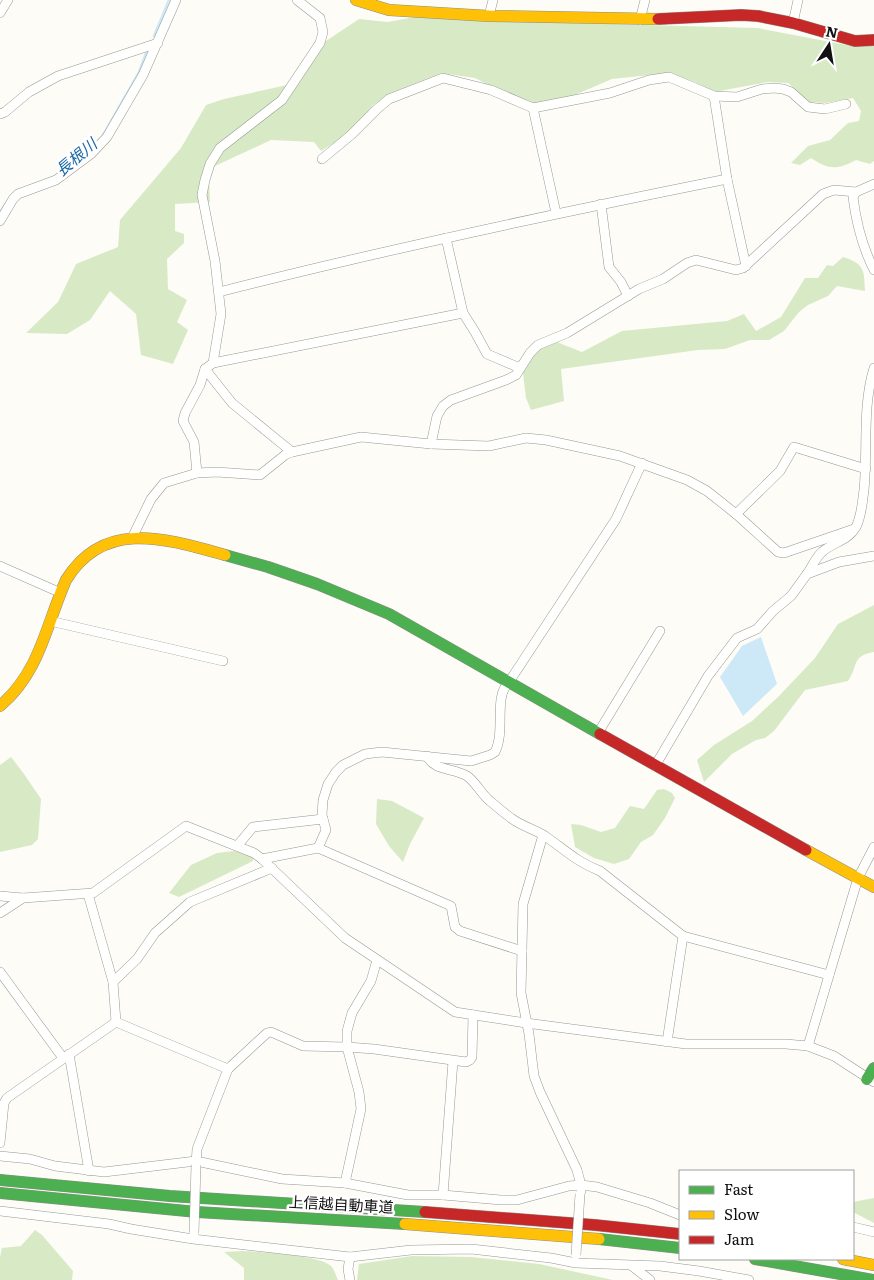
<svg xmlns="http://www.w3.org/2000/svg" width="874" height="1280" viewBox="0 0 874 1280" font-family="Literata,'Noto Sans JP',serif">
<rect width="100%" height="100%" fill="#fdfcf7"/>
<g fill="#d8eac5">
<path d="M414,17L503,21L757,28L857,47L874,45V161L870,164L856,160C837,170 829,170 811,158L800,165L791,163L808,146L830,140L848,123L859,121L861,111L853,98L826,103L809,102L788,83L768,82L714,92L695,82L669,73L612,79L556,103L537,104L507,95L475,78L441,73L390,93L373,105L351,132L321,151L314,142L271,140L215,166L209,179L210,202L175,204V231L184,234V243L167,259L168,289L187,300L177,322L188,330L173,364L141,355L136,314L110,291L90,320L67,334L26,333L58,302L76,264L118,247L120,220L181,148L206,105L224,99L287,85L317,47L359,19L388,22Z"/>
<path d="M843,257C865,264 864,270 865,291L837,286L828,296L808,305L799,312L784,331L769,340H750L725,349L698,350L561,369L564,401L531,410L526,398L523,373L538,350L554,341L582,352L622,331L727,321L744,314L756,331L781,317L805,278H818L827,265L833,266Z"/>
<path d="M874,605V652C851,656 859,665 848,681L805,690L774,731L765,738L756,740L732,754L704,782L697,760L714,745L752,721L779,696L815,658L838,624Z"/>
<polygon points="11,757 24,774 41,799 38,839 32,845 0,852 0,765"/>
<polygon points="664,789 672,793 675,798 665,818 653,835 641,842 629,859 614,864 594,858 575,847 571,824 581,825 601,832 615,828 630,806 644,809 657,790"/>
<polygon points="377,799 392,801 424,818 410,844 403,862 389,846 376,824"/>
<polygon points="234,851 253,857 253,861 179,897 169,893 191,865 217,853"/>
<polygon points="874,1198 874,1223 853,1212 853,1202"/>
<polygon points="35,1230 42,1235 73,1271 72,1280 0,1280 0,1257 2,1248 21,1246"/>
<path d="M243,1251C259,1252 321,1255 331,1266C334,1269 336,1276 338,1280H244V1268L224,1252Z"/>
<polygon points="412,1256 471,1257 539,1264 613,1280 357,1280 359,1264"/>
</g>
<polygon fill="#cde8f7" points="761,637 777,684 743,716 720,677 742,646"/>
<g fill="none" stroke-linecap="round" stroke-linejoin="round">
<g stroke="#cde8f7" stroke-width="2.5">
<polyline points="154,36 169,0"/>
<polyline points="103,135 139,72 146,53"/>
<polyline points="0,212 9,199"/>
</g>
<defs>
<g id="street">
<polyline points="0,13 8,0"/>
<polyline points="489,16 493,0"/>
<polyline points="640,20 645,0"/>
<polyline points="793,23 798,0"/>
<polyline points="714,96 727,179 746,266"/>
<polyline points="533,108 556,213"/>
<polyline points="0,114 5,112 29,92 58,76 158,43"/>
<polyline points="322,159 351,135 377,109 389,99 443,78 491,90 533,108 610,93 649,80 669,77 714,96 737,97 762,89 774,88 783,89 791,92 808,107 825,109 846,104"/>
<path d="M874,184L856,192L853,197C856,222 863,248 874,270"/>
<polyline points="601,204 609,267 621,282 628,296"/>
<polyline points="0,221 13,199 18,194 56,180 91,154 107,137 143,75 176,0"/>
<polyline points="446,238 463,313 475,332 487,354 520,368"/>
<path d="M219,292C387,249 557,213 727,179"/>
<polyline points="213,363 463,313"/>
<polyline points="205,369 232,403 292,452"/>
<polyline points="431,444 437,416 443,406 451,400 506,380 516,375 530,353 538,345 567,333 639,289 663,279 687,263 696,260 736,270 743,268 823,194 834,190 856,192"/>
<polyline points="197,473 194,442 183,421 185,413 200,385 205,369 213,363 221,314 215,261 202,195 205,180 210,164 220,148 282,100 320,43 323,32 320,18 297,0"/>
<polyline points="736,514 780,471 794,447 866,469"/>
<polyline points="132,538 151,499 164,483 197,473 217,472 260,475 285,455 292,452 361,437 431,444 489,446 526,438 546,440 620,456 687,480 707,491 736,514 778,552 784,553 854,529"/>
<polyline points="0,566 61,593"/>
<path d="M807,574C812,567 816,557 822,552C833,542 848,541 856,527C862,515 862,503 864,490C868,449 862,407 874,368"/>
<polyline points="50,621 223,661"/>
<polyline points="598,733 660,631"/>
<path d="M427,756C434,771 454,768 467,776C476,782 481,794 490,801C497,807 504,813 511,818C521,826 534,829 545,836C565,850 577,862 600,871L683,936L829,975"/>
<polyline points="655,766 708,676 737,638 757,629 773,611 791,596 807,574 839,562 874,556"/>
<polyline points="543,835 523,904 521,993 529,1034 534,1076 540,1092 577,1170 581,1185 581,1191"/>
<polyline points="237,846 253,827 323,819"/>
<polyline points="318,848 451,906 455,927 460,931 522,951"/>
<path d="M262,859L318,848L326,830L322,815L323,800L328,784L336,772L343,765L365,754L382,752L471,761L490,755L495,752C506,730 493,697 509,682L616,519L642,463"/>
<polyline points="88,894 113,982 116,1022"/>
<polyline points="0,896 23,898 93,893 186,826 254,853 262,859 345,938 455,1012 526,1023 686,1044 786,1044 808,1046 834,1056 874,1082"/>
<polyline points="0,913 23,898"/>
<polyline points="0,972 63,1058"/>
<polyline points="113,982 137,959 155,933 190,902 272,868"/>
<polyline points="116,1022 228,1069"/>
<polyline points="667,1042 683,936"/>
<polyline points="808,1046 858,878 874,847"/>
<polyline points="69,1054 89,1171"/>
<polyline points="0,1143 4,1103 7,1098 116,1022"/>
<polyline points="0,1156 30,1159 55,1166 104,1172 196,1161 282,1179 345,1183 408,1195 443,1195 501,1200 517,1200 569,1186 581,1185 597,1187 650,1203 680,1215"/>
<polyline points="196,1165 197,1149 228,1069 267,1033 271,1032 303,1046 347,1047 374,1049 466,1062 470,1060 472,1057 473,1015"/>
<polyline points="345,1183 361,1109 359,1092 347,1047 347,1031 352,1013 371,981 377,960"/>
<polyline points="443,1195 453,1061"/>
<polyline points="0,1211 109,1224 131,1229 193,1239 350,1257 411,1250 471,1249 551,1258 576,1263 660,1266 699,1271 749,1280"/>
<polyline points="853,1227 874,1232"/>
<polyline points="632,1266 650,1280"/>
<polyline points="350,1280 348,1269 350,1257"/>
</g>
<g id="fast">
<polyline points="225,555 268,567 317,584 389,614 600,734"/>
<polyline points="867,1079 874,1068"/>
<polyline points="0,1180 170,1196 425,1212"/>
<polyline points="0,1193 197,1212 405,1224"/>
<polyline points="599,1239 680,1248"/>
<polyline points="755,1259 874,1280"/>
</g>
<g id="slow">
<polyline points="356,0 389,10 489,16 658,19"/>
<path d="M0,706C40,672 46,625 66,580C104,518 167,539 225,555"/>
<polyline points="806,850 874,887"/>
<polyline points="405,1224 599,1239"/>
<polyline points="843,1259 874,1265"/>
</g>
<g id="jam">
<polyline points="658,19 741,15 758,16 793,23 855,41 874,40"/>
<polyline points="600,734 806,850"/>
<polyline points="425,1212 595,1225 680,1234"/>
</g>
</defs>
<use href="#street" stroke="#979795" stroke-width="10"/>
<use href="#fast" stroke="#8e8d8b" stroke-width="12"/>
<use href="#slow" stroke="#8e8d8b" stroke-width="12"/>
<use href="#jam" stroke="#8e8d8b" stroke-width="12"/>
<use href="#street" stroke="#fffffe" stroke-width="9"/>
<use href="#fast" stroke="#4caf50" stroke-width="11"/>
<use href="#slow" stroke="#ffc107" stroke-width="11"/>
<use href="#jam" stroke="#c62828" stroke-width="11"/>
<defs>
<g id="street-bridge">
<polyline points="194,1233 196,1165"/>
<polyline points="576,1255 580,1194"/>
</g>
</defs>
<use href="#street-bridge" stroke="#979795" stroke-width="10" stroke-linecap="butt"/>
<use href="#street-bridge" stroke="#fffffe" stroke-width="9"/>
</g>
<g text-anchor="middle" stroke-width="5" stroke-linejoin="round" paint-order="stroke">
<g font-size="15" fill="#111" stroke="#fff">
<text transform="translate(341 1205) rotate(3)" y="5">上信越自動車道</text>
</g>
<g font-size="16" font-style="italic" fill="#1768a6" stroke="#fff">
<text transform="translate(76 157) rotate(-40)" y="6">長根川</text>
</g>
</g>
<rect x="679" y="1170" width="175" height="90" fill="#ffffff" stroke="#a0a0a0"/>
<rect x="689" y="1186" width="25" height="8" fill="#4caf50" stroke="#a0a0a0"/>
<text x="724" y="1195" font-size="15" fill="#111111">Fast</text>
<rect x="689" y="1211" width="25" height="8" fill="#ffc107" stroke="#a0a0a0"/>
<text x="724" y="1220" font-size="15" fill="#111111">Slow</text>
<rect x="689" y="1236" width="25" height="8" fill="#c62828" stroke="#a0a0a0"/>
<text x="724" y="1245" font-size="15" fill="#111111">Jam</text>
<g transform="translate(829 45) rotate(12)" stroke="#ffffff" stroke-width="4" paint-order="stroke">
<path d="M0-4L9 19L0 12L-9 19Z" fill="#111111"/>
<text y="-8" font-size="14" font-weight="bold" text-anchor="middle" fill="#111111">N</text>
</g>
</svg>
